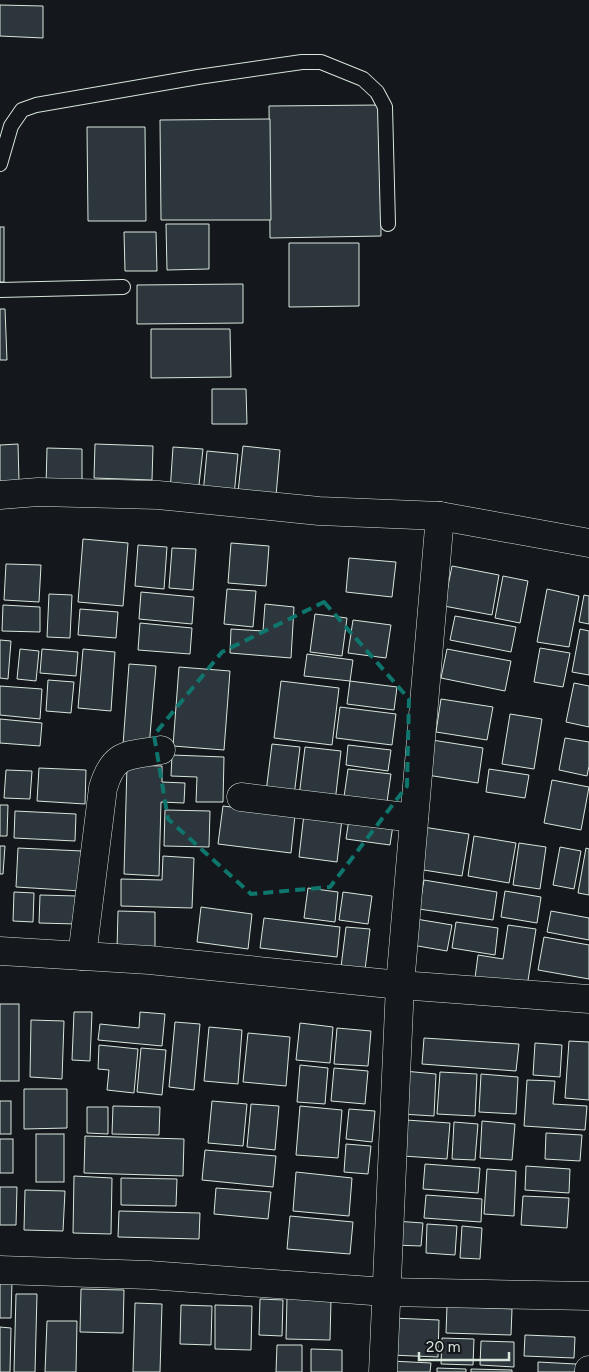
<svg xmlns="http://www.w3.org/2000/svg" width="589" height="1372" viewBox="0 0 589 1372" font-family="Figtree,sans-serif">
<rect width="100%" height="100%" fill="#14181c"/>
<g fill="#2c363c" stroke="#d8e6dc">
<polygon points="0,5 43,6 43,38 0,36"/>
<polygon points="380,105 381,236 270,238 269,106"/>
<polygon points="270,119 271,220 161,220 160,120"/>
<polygon points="87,127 145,127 146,221 88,221"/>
<polygon points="166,224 209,224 209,269 167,270"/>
<rect x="0" y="227" width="4" height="55"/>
<polygon points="124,232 156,232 157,271 125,271"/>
<polygon points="289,243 359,243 359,306 289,307"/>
<polygon points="243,284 243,323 137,324 137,285"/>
<polygon points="0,309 5,309 7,360 0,360"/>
<polygon points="151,329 230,329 231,377 151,378"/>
<polygon points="212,389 246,389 247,424 212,424"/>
<polygon points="18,444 19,482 0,482 0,445"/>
<polygon points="95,444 153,446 152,480 94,478"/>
<polygon points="243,446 280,450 276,496 238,492"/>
<polygon points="173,447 203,449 198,494 170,492"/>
<polygon points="47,448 82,449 82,487 46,486"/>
<polygon points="207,451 238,454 234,496 203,494"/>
<polygon points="83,539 128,543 123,606 78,602"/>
<polygon points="231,543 269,546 266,586 228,583"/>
<polygon points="138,545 167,547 164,589 135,586"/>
<polygon points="172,548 196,549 193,590 169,588"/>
<polygon points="349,558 396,562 392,597 346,592"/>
<polygon points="6,564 41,565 39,602 4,600"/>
<polygon points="452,566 499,575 492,615 444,606"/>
<polygon points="503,576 528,581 520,623 495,618"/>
<polygon points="227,589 256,591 253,627 224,624"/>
<polygon points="547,589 579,596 569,647 537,642"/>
<polygon points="141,592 194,597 192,624 139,619"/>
<polygon points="49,594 72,595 70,638 47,637"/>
<polygon points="584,595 589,596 589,624 579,622"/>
<polygon points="265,604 294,607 291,658 230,653 231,629 263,631"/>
<polygon points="3,605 40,607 40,632 2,631"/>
<polygon points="80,609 118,612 116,638 78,635"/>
<polygon points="315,614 347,618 342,656 310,652"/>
<polygon points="455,616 516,627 511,652 450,640"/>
<polygon points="353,620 391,625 386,658 348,653"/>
<polygon points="140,623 192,628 190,654 138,650"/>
<polygon points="580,629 589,631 589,675 572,672"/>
<polygon points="0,640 11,641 8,679 0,678"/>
<polygon points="540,648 570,653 563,687 534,682"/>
<polygon points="20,649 39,651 36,681 17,679"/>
<polygon points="42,649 78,652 76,676 40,673"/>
<polygon points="83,649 115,652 111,711 78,708"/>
<polygon points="447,649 511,661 505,691 441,678"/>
<polygon points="307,654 353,660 350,681 304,676"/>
<polygon points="129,664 156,666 149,747 123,745"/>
<polygon points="179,667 230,671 224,750 173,746"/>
<polygon points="48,680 74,682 71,713 46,711"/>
<polygon points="281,681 339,688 332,745 274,738"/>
<polygon points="350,681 397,687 394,710 347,704"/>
<polygon points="574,683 589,686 589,727 566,722"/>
<polygon points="0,686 42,689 40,719 0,715"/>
<polygon points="441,699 493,707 487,740 436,732"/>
<polygon points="340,707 396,714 392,745 336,738"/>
<polygon points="510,714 542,719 534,769 502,764"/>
<polygon points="0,719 42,723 40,746 0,743"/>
<polygon points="565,738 589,742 589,766 587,776 559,770"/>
<polygon points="432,740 483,748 478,783 427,775"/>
<polygon points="272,744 300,747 294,796 266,792"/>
<polygon points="348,745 391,750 388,771 346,765"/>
<polygon points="305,747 341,751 335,802 299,797"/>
<polygon points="172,755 224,757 223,802 196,802 197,777 171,776"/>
<polygon points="127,765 162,766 162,782 185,783 184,803 161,802 159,876 124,874"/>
<polygon points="39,768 86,770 85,804 37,801"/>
<polygon points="348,769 391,774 386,809 343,804"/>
<polygon points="489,769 529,775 525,798 486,792"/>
<polygon points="6,770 32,771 30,799 4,798"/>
<polygon points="552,780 589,787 581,830 544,823"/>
<polygon points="0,805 8,805 7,836 0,836"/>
<polygon points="223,806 295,815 291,853 218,844"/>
<polygon points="165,810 210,811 209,847 164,846"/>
<polygon points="15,811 76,814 75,841 14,838"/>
<polygon points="304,814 342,819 337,862 299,857"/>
<polygon points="349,819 393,825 390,845 346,839"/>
<polygon points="423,827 469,834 462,876 417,869"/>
<polygon points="474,836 516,843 509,883 468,876"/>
<polygon points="519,843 546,847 540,889 513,885"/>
<polygon points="0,846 5,846 3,874 0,874"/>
<polygon points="560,847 581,851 574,889 553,885"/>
<polygon points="18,848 82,851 81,891 16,887"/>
<polygon points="586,848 589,849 589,895 578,893"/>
<polygon points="163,856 194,858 192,908 121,906 121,879 162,880"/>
<polygon points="424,880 497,892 493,920 419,909"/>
<polygon points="308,888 338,892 335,922 304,918"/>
<polygon points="505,891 541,897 537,923 501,917"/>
<polygon points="14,892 34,893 33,922 13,921"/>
<polygon points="343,892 372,896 368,924 339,920"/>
<polygon points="40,895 77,896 76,924 39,923"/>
<polygon points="201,907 252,914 248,949 197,942"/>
<polygon points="118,911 155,912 155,950 117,949"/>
<polygon points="551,911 589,918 589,940 547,932"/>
<polygon points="264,918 340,927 337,957 260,948"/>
<polygon points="416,919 452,925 447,951 412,945"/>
<polygon points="456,922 498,928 495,955 452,948"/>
<polygon points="508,925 536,929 527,987 475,978 478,955 503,959"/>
<polygon points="346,927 370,929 365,970 341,967"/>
<polygon points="544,937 589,945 589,979 538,970"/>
<rect x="0" y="1004" width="19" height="77"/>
<polygon points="74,1012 92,1012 90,1061 72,1060"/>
<polygon points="140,1012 165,1014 162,1046 98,1040 100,1024 139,1028"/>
<polygon points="31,1020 64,1021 62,1079 30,1077"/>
<polygon points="175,1022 200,1024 194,1090 169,1087"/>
<polygon points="300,1023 333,1027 330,1063 296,1060"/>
<polygon points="209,1027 242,1030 238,1084 204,1081"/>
<polygon points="337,1028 371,1031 368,1066 334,1064"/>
<polygon points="248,1033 290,1037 286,1086 243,1082"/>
<polygon points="424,1038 519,1044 516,1071 422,1064"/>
<polygon points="569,1041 589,1042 589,1100 565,1098"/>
<polygon points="535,1043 562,1045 560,1077 533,1075"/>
<polygon points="99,1045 138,1049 134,1093 107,1090 109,1070 98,1069"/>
<polygon points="141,1048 166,1050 162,1095 137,1092"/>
<polygon points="300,1065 328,1068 325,1104 297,1102"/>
<polygon points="334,1068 368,1071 365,1104 331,1101"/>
<polygon points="404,1071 436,1074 434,1116 401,1114"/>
<polygon points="440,1072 477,1074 475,1116 437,1114"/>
<polygon points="481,1074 518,1077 516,1114 479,1112"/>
<polygon points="527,1080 555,1081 553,1104 587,1106 585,1130 524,1126"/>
<polygon points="24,1089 67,1089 67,1128 24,1129"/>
<rect x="0" y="1101" width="11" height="33"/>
<polygon points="212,1101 247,1104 243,1146 208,1143"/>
<polygon points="251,1104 279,1106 275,1150 247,1147"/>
<polygon points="113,1106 160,1107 159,1135 112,1134"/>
<polygon points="300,1106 342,1110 338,1158 296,1155"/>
<polygon points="87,1107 108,1107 108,1134 87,1133"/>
<polygon points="349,1109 375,1111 372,1142 346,1139"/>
<polygon points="406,1120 450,1123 447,1159 403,1156"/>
<polygon points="482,1121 515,1124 512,1160 480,1158"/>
<polygon points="454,1122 478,1124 475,1160 452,1159"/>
<polygon points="546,1133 582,1135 580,1161 545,1159"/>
<rect x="36" y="1134" width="28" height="48"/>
<polygon points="85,1136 184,1139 183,1176 84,1173"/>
<rect x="0" y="1139" width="13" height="34"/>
<polygon points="346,1144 371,1146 368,1174 344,1172"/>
<polygon points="205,1150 276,1156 273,1187 202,1180"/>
<polygon points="425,1164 480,1168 478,1193 423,1189"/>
<polygon points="526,1166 570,1169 569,1193 525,1190"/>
<polygon points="487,1169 516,1171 514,1216 484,1214"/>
<polygon points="296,1172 352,1178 349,1216 293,1211"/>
<polygon points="74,1176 112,1178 111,1234 73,1233"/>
<polygon points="121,1178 177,1179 176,1206 121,1205"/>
<polygon points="0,1187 17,1187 16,1225 0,1225"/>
<polygon points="216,1188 271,1192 268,1219 214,1214"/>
<polygon points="25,1190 65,1191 63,1231 24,1230"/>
<polygon points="426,1195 482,1199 481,1222 424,1218"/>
<polygon points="523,1196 569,1198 567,1228 521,1225"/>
<polygon points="119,1211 200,1213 199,1239 118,1237"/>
<polygon points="290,1216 353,1222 350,1254 287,1249"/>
<polygon points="395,1221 423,1223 421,1246 393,1245"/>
<polygon points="427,1224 457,1226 455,1255 426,1253"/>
<polygon points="462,1226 482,1228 480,1259 460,1258"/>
<polygon points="0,1280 12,1280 11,1318 0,1318"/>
<polygon points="81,1289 124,1290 123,1333 80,1332"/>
<polygon points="16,1294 37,1294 35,1372 14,1372"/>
<polygon points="287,1298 331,1299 330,1340 286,1339"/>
<polygon points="260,1299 283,1300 282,1336 259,1335"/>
<polygon points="135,1303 162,1304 160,1372 133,1372"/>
<polygon points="181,1305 212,1306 211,1345 180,1344"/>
<polygon points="215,1305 252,1306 251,1350 215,1349"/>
<polygon points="447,1306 512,1309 511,1335 446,1333"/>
<polygon points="392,1318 439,1320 438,1357 391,1355"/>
<polygon points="47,1321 77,1321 76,1372 45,1372"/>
<polygon points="0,1327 11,1328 10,1372 0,1372"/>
<polygon points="525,1335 575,1337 574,1358 524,1356"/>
<polygon points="442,1338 474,1339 473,1365 441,1364"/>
<polygon points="481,1341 514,1342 514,1367 480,1365"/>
<polygon points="277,1345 302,1345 302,1372 276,1372"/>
<polygon points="311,1349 342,1350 342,1372 311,1372"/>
<polygon points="391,1361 431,1363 430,1372 391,1372"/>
<polygon points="538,1362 576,1364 575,1372 538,1372"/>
<polygon points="437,1368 466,1369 466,1372 437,1372"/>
<polygon points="471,1369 512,1370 512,1372 471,1372"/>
</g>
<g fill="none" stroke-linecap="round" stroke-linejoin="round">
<defs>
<g id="service">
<polyline points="0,164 11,126 22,110 36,105 198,77 302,62 321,62 363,79 377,92 385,107 388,224"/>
<polyline points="0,290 123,287"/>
</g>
<g id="minor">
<polyline points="0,495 38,492 158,495 319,511 440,516 589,543"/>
<polyline points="241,797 414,818"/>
<polyline points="0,951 149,960 400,985 589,999"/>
<path d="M82,956L103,788C114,751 128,756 161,750"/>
<polyline points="0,1270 149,1275 386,1292 589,1296"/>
<polyline points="383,1372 400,985 440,516"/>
<polyline points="589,1372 589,1370"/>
</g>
</defs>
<use href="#service" stroke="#d8e6dc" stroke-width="16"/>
<use href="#minor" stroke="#d8e6dc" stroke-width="29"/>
<use href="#service" stroke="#14181c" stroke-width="14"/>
<use href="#minor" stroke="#14181c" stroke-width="28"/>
</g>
<path fill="none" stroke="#0f766e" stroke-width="4" stroke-dasharray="10 6" stroke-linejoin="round" d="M324,602L409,699L407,786L330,887L251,894L168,819L154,735L222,652Z"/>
<path d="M419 1352v8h90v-8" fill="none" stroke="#d8e6dc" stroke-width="2.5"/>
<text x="426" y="1352" font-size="15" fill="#d8e6dc" stroke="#14181c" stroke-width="4" paint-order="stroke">20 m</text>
</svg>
